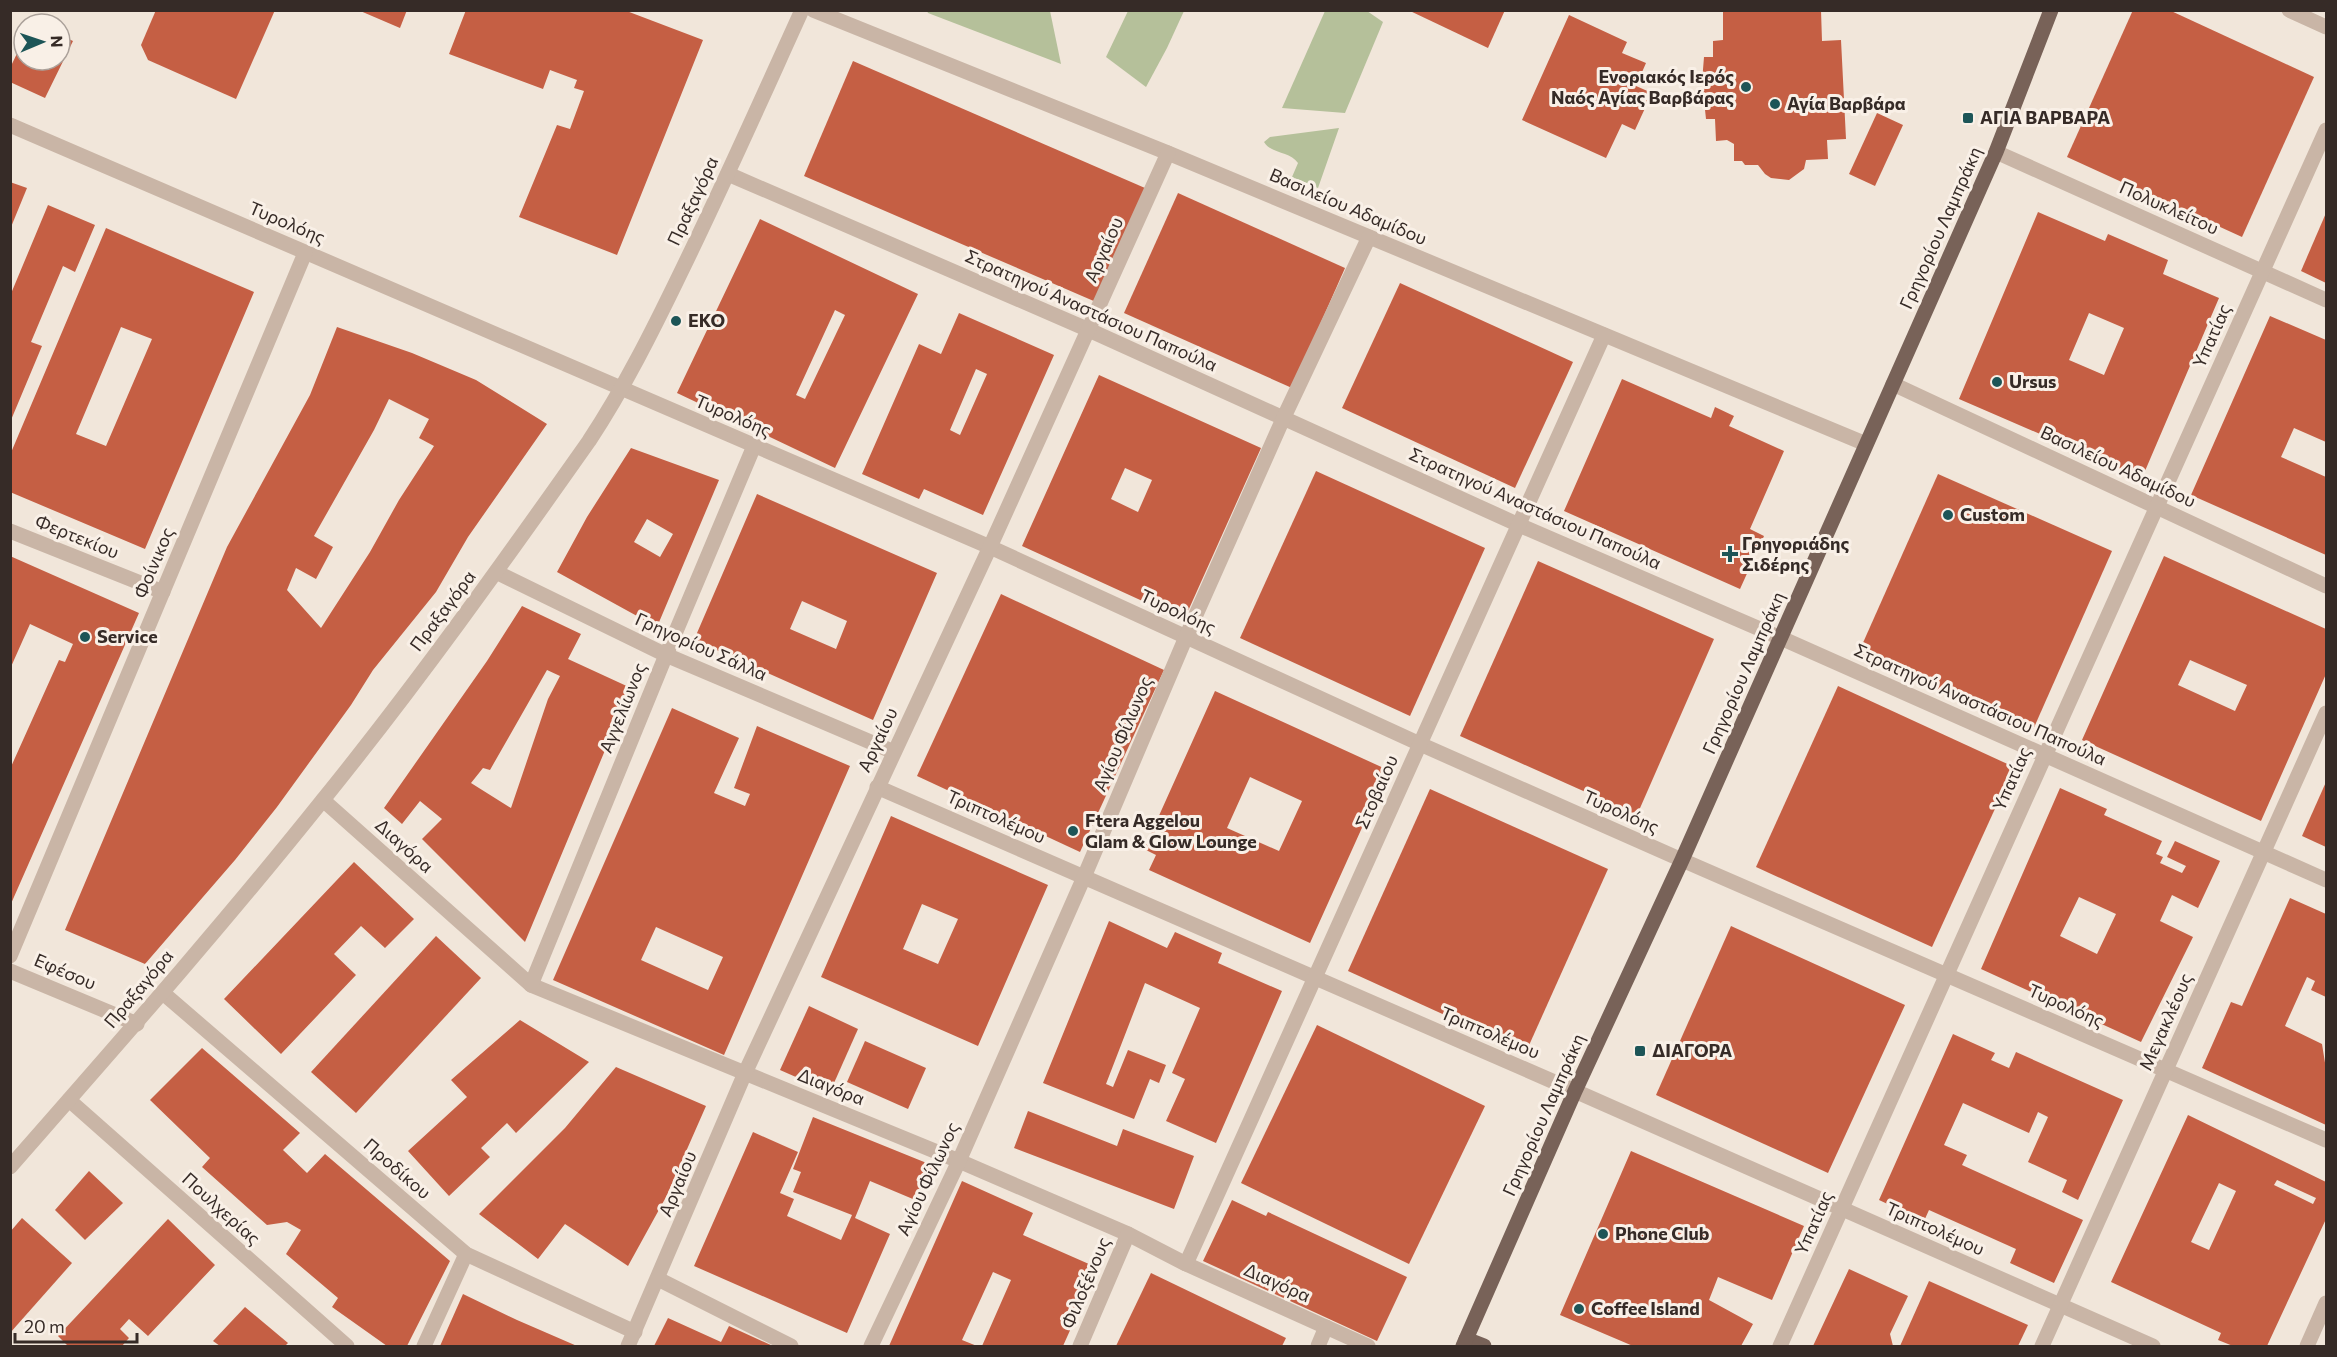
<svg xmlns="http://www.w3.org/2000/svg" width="2337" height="1357" viewBox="0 0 2337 1357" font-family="Commissioner,sans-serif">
<rect width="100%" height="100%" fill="#f1e6da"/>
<g fill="#b5c09a">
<polygon points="927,11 1050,11 1061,64 928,13"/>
<polygon points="1128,11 1184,11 1167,48 1146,87 1106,57"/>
<polygon points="1325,11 1367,11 1383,22 1345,113 1282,108"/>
<path d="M1339,128L1318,188L1292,177L1298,163C1290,151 1271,154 1264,142L1270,137Z"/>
</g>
<g fill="#c55f44" fill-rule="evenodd">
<polygon points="156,10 275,10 236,99 148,60 141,45"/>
<polygon points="358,10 407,10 400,28"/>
<polygon points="466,10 624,10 703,40 617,255 519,217 557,125 570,129 584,91 574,88 577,80 550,70 543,89 449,54"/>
<polygon points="1408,10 1505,10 1488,48"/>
<polygon points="1723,10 1821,10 1822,41 1841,40 1846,139 1827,140 1828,159 1806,160 1804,169 1789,180 1771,178 1765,174 1758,165 1745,165 1742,161 1734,161 1734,144 1727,140 1716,141 1715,119 1706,119 1702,82 1704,57 1713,57 1713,41 1723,40"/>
<polygon points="2133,10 2169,10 2314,77 2242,237 2067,157"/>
<polygon points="1569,15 1627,42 1622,53 1646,63 1636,86 1652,93 1635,130 1622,124 1606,158 1522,120"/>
<polygon points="60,35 73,41 45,98 10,82 10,68 24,39 24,60 60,60"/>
<polygon points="853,61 1145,188 1096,302 804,176"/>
<polygon points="1877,113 1903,125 1875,186 1849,174"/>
<polygon points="10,182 27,188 11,227 10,227"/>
<polygon points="1178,193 1345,268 1292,388 1124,313"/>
<polygon points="48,205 95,225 75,272 63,266 31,342 42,346 11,420 10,296"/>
<path d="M2038,212L2105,241L2108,234L2168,260L2163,274L2219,298L2142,478L1959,399ZM2089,313L2124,328L2104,375L2069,360Z"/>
<polygon points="2326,213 2326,283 2301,271"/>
<path d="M760,219L918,294L835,468L677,393ZM835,310L845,315L805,399L796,395Z"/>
<path d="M106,228L254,292L145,549L10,492V455ZM121,327L152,339L106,446L76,434Z"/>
<polygon points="1400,283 1573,362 1515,488 1342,408"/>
<path d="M959,313L1054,355L983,515L924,489L919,499L862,474L919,344L941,354ZM976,369L987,374L960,435L950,430Z"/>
<polygon points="2270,316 2326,340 2326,442 2294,428 2281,457 2326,477 2326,555 2191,495"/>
<path d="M337,327L412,353L476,380L547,424L468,537L436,592L373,670L351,705L277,807L235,860L145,964L65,930L227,547L310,395ZM389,399L429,419L419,438L434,446L399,500L370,552L321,628L287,590L296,568L316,579L333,547L314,536L374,430Z"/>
<path d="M1099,375L1261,448L1184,620L1022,546ZM1125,468L1152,480L1138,512L1111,499Z"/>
<polygon points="1622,379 1711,418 1715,407 1734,416 1729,426 1784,451 1750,529 1764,536 1740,589 1564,511"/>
<path d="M631,448L719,480L657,627L557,572L587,517ZM647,519L673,534L660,557L634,542Z"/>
<polygon points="1316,471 1485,548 1410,716 1240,638"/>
<polygon points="1938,474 2112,551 2032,732 1858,654"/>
<path d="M757,494L937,573L873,720L694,640ZM802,601L847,621L836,649L790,629Z"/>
<polygon points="10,556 139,613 10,906 10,769 59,660 65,662 73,644 30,624 10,669"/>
<path d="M2164,556L2326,629V674L2261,821L2082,740ZM2190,660L2247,685L2235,711L2178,685Z"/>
<polygon points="1538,561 1714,639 1637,815 1460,736"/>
<polygon points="1001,594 1164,670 1080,852 917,776"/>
<path d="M522,606L581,634L568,659L631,688L525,942L422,839L442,819L420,801L402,824L384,808L487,661ZM547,670L560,676L548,699L511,808L471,783L483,768L490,770Z"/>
<polygon points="1838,686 2014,767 1932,947 1756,867"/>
<path d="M1215,691L1388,770L1310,943L1149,870L1156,855L1144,849ZM1250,777L1302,801L1279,851L1227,828Z"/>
<path d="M672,708L739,738L714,793L745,806L750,794L734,788L757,726L850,766L724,1055L553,980ZM656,927L723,957L708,990L641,960Z"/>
<polygon points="2326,782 2326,847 2302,836"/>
<path d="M2060,788L2107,809L2104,815L2162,841L2156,854L2163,857L2160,863L2182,873L2186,866L2167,857L2175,841L2220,861L2198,908L2172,895L2160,921L2193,937L2141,1042L1981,969ZM2079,897L2116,914L2097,954L2060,936Z"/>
<polygon points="1430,789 1608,869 1526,1052 1348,971"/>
<path d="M891,816L1048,885L978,1046L821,977ZM922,904L958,919L938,964L903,949Z"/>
<polygon points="354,862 414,919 385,948 361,926 334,954 356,975 281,1054 224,999"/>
<polygon points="2290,898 2326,914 2326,997 2311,990 2315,981 2307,977 2285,1026 2322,1044 2326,1069 2326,1125 2202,1068 2231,1002 2242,1006"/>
<polygon points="1109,921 1167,948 1175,932 1222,953 1218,963 1282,991 1216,1143 1166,1121 1185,1079 1172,1073 1200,1008 1145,983 1106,1084 1113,1087 1128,1050 1166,1065 1159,1083 1150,1079 1134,1119 1043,1083"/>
<polygon points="1731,926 1905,1005 1828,1173 1656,1095"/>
<polygon points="436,936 481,978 356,1113 311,1072"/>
<polygon points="809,1006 858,1029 830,1092 780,1070"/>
<polygon points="520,1020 589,1062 516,1133 507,1123 481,1148 490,1157 449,1196 408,1151 467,1097 451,1080"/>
<polygon points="1317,1025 1485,1106 1409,1264 1241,1183"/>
<polygon points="1953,1034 1995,1053 1991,1060 2009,1068 2016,1052 2123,1100 2078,1200 2062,1192 2067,1180 2028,1162 2048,1117 2038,1112 2029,1133 1963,1103 1944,1145 1967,1155 1962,1165 2083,1220 2054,1283 2010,1263 2016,1249 1929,1210 1924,1221 1879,1200"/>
<polygon points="865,1041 926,1068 908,1109 847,1082"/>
<polygon points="202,1048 300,1133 283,1150 307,1173 325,1154 450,1261 407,1346 387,1346 332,1307 338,1298 286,1254 301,1230 287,1222 267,1225 202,1167 210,1158 150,1100"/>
<polygon points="616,1067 706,1106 666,1197 628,1266 565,1224 538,1259 479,1214 565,1128"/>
<polygon points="1028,1111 1117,1146 1123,1129 1194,1156 1174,1209 1014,1148"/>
<path d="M2188,1115L2326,1182V1219L2267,1346H2233L2218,1340L2221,1333L2111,1282ZM2277,1180L2316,1198L2313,1204L2274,1185ZM2219,1183L2236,1191L2209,1250L2191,1242Z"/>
<polygon points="813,1117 934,1166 920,1202 870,1181 855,1218 890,1234 847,1333 694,1266 753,1132 798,1152 780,1193 794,1199 787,1216 841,1240 852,1215 793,1192 801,1172 793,1169"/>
<polygon points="1631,1151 1804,1226 1772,1300 1718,1277 1709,1300 1753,1324 1741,1346 1633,1346 1560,1315"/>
<polygon points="89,1171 123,1203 85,1240 55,1210"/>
<polygon points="962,1181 1033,1213 1023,1235 1098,1268 1063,1346 982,1346 1011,1280 993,1272 962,1340 977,1346 889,1346"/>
<polygon points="1232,1200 1266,1216 1268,1212 1407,1277 1377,1341 1203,1261"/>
<polygon points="22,1218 72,1263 10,1333 10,1232"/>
<polygon points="168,1219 215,1265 148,1336 129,1319 120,1329 129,1338 122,1346 68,1346 58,1336"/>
<polygon points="1849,1269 1908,1296 1890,1334 1893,1346 1813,1346"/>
<polygon points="1151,1273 1286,1338 1282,1346 1116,1346"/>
<polygon points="1929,1281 2028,1325 2018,1346 1900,1346"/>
<polygon points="463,1294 517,1320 577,1346 440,1346"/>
<polygon points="245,1307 288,1343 285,1346 220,1346 213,1341"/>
<polygon points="668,1318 721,1342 729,1326 773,1346 654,1346"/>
</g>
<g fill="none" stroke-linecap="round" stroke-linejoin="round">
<g stroke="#c9b5a6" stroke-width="15">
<polyline points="813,10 1168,153 1866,444"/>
<polyline points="2289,10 2326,27"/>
<polyline points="10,125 990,547 1420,744 1682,860 2326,1140"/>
<polyline points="1996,152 2326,300"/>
<polyline points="728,174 1089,330 1519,525 1781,638 2326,880"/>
<polyline points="1893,384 2326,586"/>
<polyline points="10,531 163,592"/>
<polyline points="496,572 666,655 894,752"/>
<polyline points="877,787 1575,1091 2153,1346"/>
<polyline points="323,800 531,985 959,1161 1128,1234 1186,1264 1368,1346"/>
<polyline points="10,956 305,253"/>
<polyline points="10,971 137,1024"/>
<polyline points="531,985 666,655 754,446"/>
<polyline points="163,993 466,1254 635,1332"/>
<polyline points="69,1100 347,1346"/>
<path d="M10,1167C116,1046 222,926 322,801C416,685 503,563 589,441C624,388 653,330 681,272C723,186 762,98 802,10"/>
<polyline points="1186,1264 1604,335"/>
<polyline points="658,1279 791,1346"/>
<polyline points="424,1346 466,1254"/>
<polyline points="628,1346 745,1073 990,547 1168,153"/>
<polyline points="871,1346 959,1161 1084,877 1186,637 1283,419 1369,237"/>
<polyline points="1080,1346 1128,1234"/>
<polyline points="1318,1346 1326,1327"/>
<polyline points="1780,1346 2326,130"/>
<polyline points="2042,1346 2326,713"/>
<polyline points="2307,1346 2326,1303"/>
</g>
<g stroke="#786258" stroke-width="15">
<polyline points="1466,1339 1484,1346"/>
<polyline points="1463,1346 1575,1091 1682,860 1996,152 2051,10"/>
</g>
</g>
<g fill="#1d5557" stroke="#f9f0e7" stroke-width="2">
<circle cx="1746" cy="87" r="6"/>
<circle cx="1775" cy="104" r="6"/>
<rect x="1962" y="112" width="12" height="12" rx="3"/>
<circle cx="676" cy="321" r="6"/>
<circle cx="1997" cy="382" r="6"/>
<circle cx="1948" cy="515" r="6"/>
<path d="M1727 545h6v6h6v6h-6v6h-6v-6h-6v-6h6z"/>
<circle cx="85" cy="637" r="6"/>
<circle cx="1073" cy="831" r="6"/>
<rect x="1634" y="1045" width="12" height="12" rx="3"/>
<circle cx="1603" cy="1234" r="6"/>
<circle cx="1579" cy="1309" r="6"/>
</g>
<g text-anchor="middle" stroke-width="6" stroke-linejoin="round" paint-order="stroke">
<g font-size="18" font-weight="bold" fill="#362b27" stroke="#f9f0e7" text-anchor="start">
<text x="1734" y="83" text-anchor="end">Ενοριακός Ιερός<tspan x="1734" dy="21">Ναός Αγίας Βαρβάρας</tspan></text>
<text x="1787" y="110">Αγία Βαρβάρα</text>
<text x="1980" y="124">ΑΓΙΑ ΒΑΡΒΑΡΑ</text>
<text x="688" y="327">EKO</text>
<text x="2009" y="388">Ursus</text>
<text x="1960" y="521">Custom</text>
<text x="1742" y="550">Γρηγοριάδης<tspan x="1742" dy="21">Σιδέρης</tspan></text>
<text x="97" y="643">Service</text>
<text x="1085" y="827">Ftera Aggelou<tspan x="1085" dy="21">Glam &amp; Glow Lounge</tspan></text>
<text x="1652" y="1057">ΔΙΑΓΟΡΑ</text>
<text x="1615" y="1240">Phone Club</text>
<text x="1591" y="1315">Coffee Island</text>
</g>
<g font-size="18" fill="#362b27" stroke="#f9f0e7">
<text transform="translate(693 201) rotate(-65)" y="6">Πραξαγόρα</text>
<text transform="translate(1348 207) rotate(23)" y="6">Βασιλείου Αδαμίδου</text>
<text transform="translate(2169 208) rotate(24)" y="6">Πολυκλείτου</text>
<text transform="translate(287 223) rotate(23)" y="6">Τυρολόης</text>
<text transform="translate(1941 228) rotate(-66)" y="6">Γρηγορίου Λαμπράκη</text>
<text transform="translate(1104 250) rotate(-66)" y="6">Αργαίου</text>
<text transform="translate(1091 311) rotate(24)" y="6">Στρατηγού Αναστάσιου Παπούλα</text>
<text transform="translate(2212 336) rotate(-66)" y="6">Υπατίας</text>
<text transform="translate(733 416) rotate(23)" y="6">Τυρολόης</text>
<text transform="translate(2118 467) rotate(25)" y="6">Βασιλείου Αδαμίδου</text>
<text transform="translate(1535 509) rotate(24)" y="6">Στρατηγού Αναστάσιου Παπούλα</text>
<text transform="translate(77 537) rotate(22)" y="6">Φερτεκίου</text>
<text transform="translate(154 563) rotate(-67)" y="6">Φοίνικος</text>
<text transform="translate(443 611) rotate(-53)" y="6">Πραξαγόρα</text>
<text transform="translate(1178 612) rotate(25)" y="6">Τυρολόης</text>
<text transform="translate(701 647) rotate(24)" y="6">Γρηγορίου Σάλλα</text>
<text transform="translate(1744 673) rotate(-66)" y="6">Γρηγορίου Λαμπράκη</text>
<text transform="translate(1980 705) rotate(24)" y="6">Στρατηγού Αναστάσιου Παπούλα</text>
<text transform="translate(623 708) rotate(-68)" y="6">Αγγελίωνος</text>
<text transform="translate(1123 734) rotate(-67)" y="6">Αγίου Φίλωνος</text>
<text transform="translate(878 740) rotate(-65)" y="6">Αργαίου</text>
<text transform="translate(2012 779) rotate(-66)" y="6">Υπατίας</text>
<text transform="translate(1377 792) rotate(-66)" y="6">Στοβαίου</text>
<text transform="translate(1621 812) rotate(24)" y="6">Τυρολόης</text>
<text transform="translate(996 817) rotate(24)" y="6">Τριπτολέμου</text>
<text transform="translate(404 846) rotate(42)" y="6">Διαγόρα</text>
<text transform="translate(65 972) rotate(23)" y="6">Εφέσου</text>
<text transform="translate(139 989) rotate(-50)" y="6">Πραξαγόρα</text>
<text transform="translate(2066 1006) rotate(24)" y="6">Τυρολόης</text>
<text transform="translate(2166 1022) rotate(-66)" y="6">Μεγακλέους</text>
<text transform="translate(1490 1033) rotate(23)" y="6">Τριπτολέμου</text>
<text transform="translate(831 1087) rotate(22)" y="6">Διαγόρα</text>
<text transform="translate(1544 1115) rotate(-66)" y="6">Γρηγορίου Λαμπράκη</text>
<text transform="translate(397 1169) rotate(41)" y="6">Προδίκου</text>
<text transform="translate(928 1179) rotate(-65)" y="6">Αγίου Φίλωνος</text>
<text transform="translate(678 1184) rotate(-67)" y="6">Αργαίου</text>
<text transform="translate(221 1209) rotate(42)" y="6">Πουλχερίας</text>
<text transform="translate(1814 1223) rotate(-66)" y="6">Υπατίας</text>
<text transform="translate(1935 1229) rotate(24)" y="6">Τριπτολέμου</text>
<text transform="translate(1086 1283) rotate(-67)" y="6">Φιλοξένους</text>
<text transform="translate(1277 1283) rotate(24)" y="6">Διαγόρα</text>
</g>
</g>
<rect width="2337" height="1357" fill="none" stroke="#362b27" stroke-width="24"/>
<g transform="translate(42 42) rotate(88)"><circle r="28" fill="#f9f0e7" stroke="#aba19a" stroke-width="1.5"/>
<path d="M0-4.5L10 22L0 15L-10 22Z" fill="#1d5557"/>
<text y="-9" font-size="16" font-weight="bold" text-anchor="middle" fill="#362b27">N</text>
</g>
<path d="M15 1333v9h122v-9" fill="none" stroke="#362b27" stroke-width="3"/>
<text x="24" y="1333" font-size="18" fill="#362b27" stroke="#f9f0e7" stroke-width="4.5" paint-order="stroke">20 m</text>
</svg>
